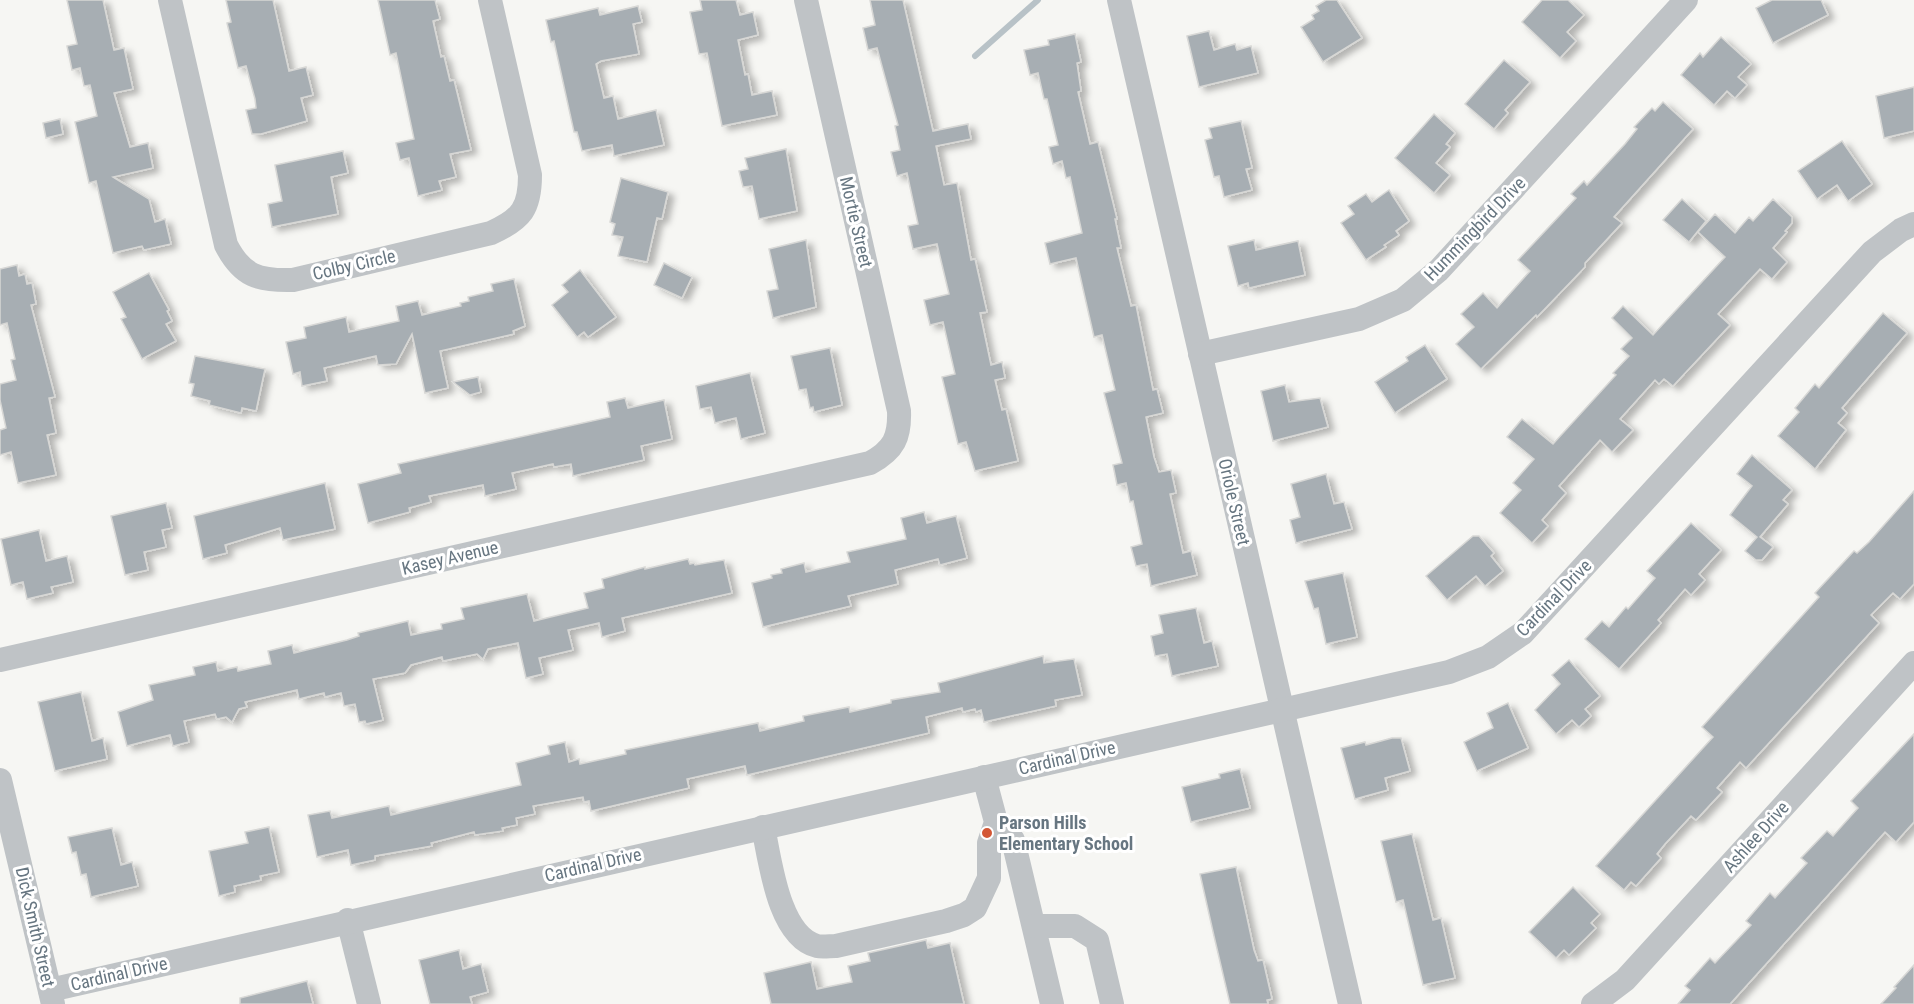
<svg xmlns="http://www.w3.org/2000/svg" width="1914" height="1004" viewBox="0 0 1914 1004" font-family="'Roboto Condensed',sans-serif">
<defs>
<filter id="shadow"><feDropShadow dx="6" dy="4" stdDeviation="3" flood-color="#0004"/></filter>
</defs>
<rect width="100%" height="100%" fill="#f6f6f3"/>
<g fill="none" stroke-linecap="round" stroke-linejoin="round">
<polyline stroke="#b8c2c7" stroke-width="6" points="975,56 1038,0"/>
</g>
<g fill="#a7aeb3" stroke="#d7d7d5" stroke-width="1.5" filter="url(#shadow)">
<polygon points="67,0 103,0 114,50 124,48 133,89 114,93 130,147 148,143 153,168 113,177 149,199 155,222 165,219 171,244 144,250 142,246 113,253 96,181 89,183 75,122 97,116 90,85 84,86 80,68 72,70 67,46 77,44"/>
<polygon points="226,0 273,0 289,71 306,67 313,95 301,98 307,121 261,134 252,134 246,110 256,108 255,99 246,66 238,68 227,23 231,22"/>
<polygon points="378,0 435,0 440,19 433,21 441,57 444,56 450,81 454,80 471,150 450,154 456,177 439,181 442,190 418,196 409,158 400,160 396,143 414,139 396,53 390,55"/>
<polygon points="700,0 736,0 740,15 753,12 758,35 738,40 745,75 748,74 752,95 772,91 777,115 722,126 707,53 699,54 690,12 702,10"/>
<polygon points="870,0 903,0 933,131 968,124 971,139 936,146 944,185 957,183 971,260 975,259 987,312 980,313 991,365 1002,362 1005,378 995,380 1002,410 1006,409 1018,461 975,471 966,442 958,444 942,377 955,374 943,322 930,325 924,300 949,294 937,244 913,249 908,226 918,224 907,173 897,176 891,152 900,150 895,126 898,125 877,48 868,50 863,28 875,25"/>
<polygon points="1326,0 1337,0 1362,38 1323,62 1301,27 1314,19 1312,15 1319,11 1316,6"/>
<polygon points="1542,0 1568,0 1584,15 1567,32 1576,41 1560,58 1522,22"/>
<polygon points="1772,0 1821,0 1828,15 1773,43 1756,8"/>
<polygon points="638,6 642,22 633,24 639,54 601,61 596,64 604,98 613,96 618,119 656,110 664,145 614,156 612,145 582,151 577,132 574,132 554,41 551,42 546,20 598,8 600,15"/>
<polygon points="1209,31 1214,50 1235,44 1237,50 1251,46 1258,73 1199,87 1187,36"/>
<polygon points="1075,34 1081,62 1077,63 1081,91 1078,92 1090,144 1098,142 1117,219 1115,219 1121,248 1117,248 1131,306 1136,305 1153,390 1157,389 1163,413 1146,417 1154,457 1159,472 1171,470 1176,493 1170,494 1183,553 1191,551 1197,575 1151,586 1147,564 1136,566 1131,547 1142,544 1133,501 1130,502 1126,483 1117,485 1113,465 1122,463 1104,393 1115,390 1102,335 1094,337 1076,258 1050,264 1045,243 1082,233 1070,177 1066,178 1062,161 1053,164 1049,147 1058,145 1047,99 1044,99 1038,73 1030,75 1024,50 1049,45 1048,40"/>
<polygon points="1721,37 1751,64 1738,77 1747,85 1735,98 1727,91 1714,105 1681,75 1700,53 1703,57"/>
<polygon points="1504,60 1530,82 1505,110 1508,113 1494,129 1465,104"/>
<polygon points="1914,87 1914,131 1884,138 1876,96"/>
<polygon points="1663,102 1693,129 1614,217 1622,223 1585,263 1585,267 1537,317 1536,315 1481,369 1456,344 1474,327 1461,314 1483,293 1497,308 1530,271 1518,260 1576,198 1571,194 1584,181 1587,185 1625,144 1637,129 1634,127 1652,108 1655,111"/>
<polygon points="1434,114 1455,133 1446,144 1450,147 1436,163 1450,175 1434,193 1395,158"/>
<polygon points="60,119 63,134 46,138 43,123"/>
<polygon points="1241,121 1252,168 1246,169 1252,190 1224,197 1219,176 1214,177 1205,140 1212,138 1209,128"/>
<polygon points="1842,141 1872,184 1848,201 1837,185 1817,199 1798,171"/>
<polygon points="786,149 797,211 759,219 752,186 743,187 739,171 748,169 745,158"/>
<polygon points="343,151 348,173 331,177 338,214 272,227 268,204 282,201 275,165"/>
<polygon points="621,178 668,192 662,219 657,218 647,262 618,256 623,237 612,235 615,224 610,222"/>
<polygon points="1389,190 1409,221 1396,231 1399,235 1384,245 1386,247 1366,260 1341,223 1354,214 1348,206 1366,194 1372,202"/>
<polygon points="1682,199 1706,221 1689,242 1663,220"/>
<polygon points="1773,199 1792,217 1792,223 1785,231 1787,232 1773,248 1787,262 1772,279 1760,269 1718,314 1730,325 1673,386 1664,379 1659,384 1655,380 1620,419 1633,430 1612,452 1600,440 1559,486 1566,493 1542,520 1548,526 1532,543 1500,513 1521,490 1513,483 1534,459 1507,437 1522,419 1553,444 1616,375 1613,373 1629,356 1621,349 1632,338 1612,318 1623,306 1653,335 1725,257 1698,232 1715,214 1735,233 1749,217 1753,221"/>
<polygon points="806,240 816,307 773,318 767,291 778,289 769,249"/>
<polygon points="1254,240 1256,250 1298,241 1305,275 1249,288 1248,283 1238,286 1228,246"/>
<polygon points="664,263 692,277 682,298 654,285"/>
<polygon points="17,265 19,276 25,274 27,284 32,283 36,304 31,305 55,397 49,398 56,433 47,435 56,475 18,483 11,452 0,455 0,430 6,428 0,400 0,384 16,380 11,360 15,359 7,323 0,325 0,269"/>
<polygon points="580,270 616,317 588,337 584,332 577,337 552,305 568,292 562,285"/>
<polygon points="149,273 169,310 167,311 172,321 166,324 176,341 142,359 121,319 126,317 113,292"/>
<polygon points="514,279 525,326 513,331 514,334 440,351 448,388 425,393 412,334 396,364 378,365 376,356 324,368 327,381 302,386 300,372 293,374 286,342 306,338 304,327 346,317 349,332 399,321 396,306 418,301 422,315 461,306 460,303 469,301 468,297 493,291 491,284"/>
<polygon points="1883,313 1907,333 1842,408 1847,413 1838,423 1846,430 1815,469 1778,436 1799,412 1795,408 1815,384 1819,388"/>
<polygon points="1425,345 1447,379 1395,413 1375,382 1408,361 1406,357"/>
<polygon points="830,348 842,405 814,412 813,407 810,408 806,389 799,390 791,356"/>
<polygon points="195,356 265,369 256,411 242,408 241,413 209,405 210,401 191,396 194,384 189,383"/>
<polygon points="750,373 765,433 741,439 736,418 715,423 711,407 700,409 696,386"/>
<polygon points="478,377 481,392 470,395 453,382"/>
<polygon points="1285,385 1289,402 1320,398 1328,427 1273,441 1261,391"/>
<polygon points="625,398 628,408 664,400 672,439 641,446 644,460 573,476 571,464 554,467 553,464 512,473 516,489 485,496 483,485 429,496 431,502 409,508 410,512 368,523 358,484 401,473 398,464 610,417 607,402"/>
<polygon points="1752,455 1792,490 1783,500 1788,504 1760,537 1773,547 1762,560 1756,560 1745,551 1757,537 1730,515 1752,486 1737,474"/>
<polygon points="1326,474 1334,504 1344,502 1352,529 1296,543 1290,520 1300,517 1291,484"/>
<polygon points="325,483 335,529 283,540 280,528 225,545 227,553 203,559 194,516"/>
<polygon points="1914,491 1914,584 1900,599 1893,593 1871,615 1879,623 1746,768 1740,762 1717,788 1722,792 1696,820 1691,816 1665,844 1657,854 1661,858 1636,886 1631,882 1624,890 1596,866 1713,737 1702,727 1819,597 1815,593 1854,551 1857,553 1869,542"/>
<polygon points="166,503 172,528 162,530 166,547 144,552 148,570 125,575 111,516"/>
<polygon points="924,512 927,523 956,516 967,558 940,565 938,559 895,570 898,584 848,596 851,606 763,627 752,583 772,578 771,575 782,573 781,569 804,563 806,572 850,562 847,552 906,539 901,518"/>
<polygon points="1691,523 1721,550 1699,574 1705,580 1691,595 1685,589 1658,620 1661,623 1619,669 1585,639 1602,621 1609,627 1626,607 1628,609 1655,578 1647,571"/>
<polygon points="39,530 46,561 67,556 73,582 51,587 53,593 27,599 23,582 11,585 1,539"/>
<polygon points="1473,536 1479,536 1494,553 1491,556 1503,571 1485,586 1476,576 1447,600 1426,576"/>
<polygon points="688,559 690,564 694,563 695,565 724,560 732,593 622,618 625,631 602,637 599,623 568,630 573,650 539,658 543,674 526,678 518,643 488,649 483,659 477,654 443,661 442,657 411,665 405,673 373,679 383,720 366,724 365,721 359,722 355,704 344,706 341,693 325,697 324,693 299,699 297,690 245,702 247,707 239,709 232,722 226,717 217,719 215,714 184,721 189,742 173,746 170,735 127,746 118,712 153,700 149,685 195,675 193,667 216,662 218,671 237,667 238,671 271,664 268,651 292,645 294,653 347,640 359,636 358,633 408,621 411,635 442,629 441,624 464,619 461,608 527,594 534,621 588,608 584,593 604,588 602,579 645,567 645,569"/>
<polygon points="1343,573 1357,637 1326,644 1318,608 1314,609 1305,581"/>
<polygon points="1196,608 1204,643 1212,641 1218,666 1172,676 1167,654 1155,656 1151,636 1163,633 1159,615"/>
<polygon points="1043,656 1044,663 1074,659 1082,695 1055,700 1056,706 984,722 981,710 976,712 975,709 963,712 962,708 926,717 929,733 747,775 745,766 687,779 689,788 591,811 589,801 584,802 583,797 533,806 535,814 516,818 517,825 502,828 503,831 475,835 474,832 431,843 432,846 375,856 375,860 351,865 348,850 317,857 308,815 330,811 332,818 389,806 391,815 521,785 516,763 550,754 548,746 565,742 569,762 579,759 580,764 626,754 625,750 758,723 760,731 804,721 803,716 849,707 850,712 891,703 891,700 940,692 938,683"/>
<polygon points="1569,660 1600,696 1585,709 1591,716 1579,727 1572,720 1556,734 1535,710 1560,684 1552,675"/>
<polygon points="81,692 92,741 103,738 107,759 55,771 38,702"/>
<polygon points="1508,703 1528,748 1477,771 1464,742 1493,728 1487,713"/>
<polygon points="1914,734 1914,822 1896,842 1885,832 1730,1004 1678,1004 1690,990 1685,986 1710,958 1715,963 1735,942 1751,925 1746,921 1770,893 1775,898 1807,863 1801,858 1827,831 1833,836 1858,808 1851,801"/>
<polygon points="1392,738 1401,738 1410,771 1385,778 1388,790 1355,799 1341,748 1365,742 1366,745"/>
<polygon points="1240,769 1250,808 1191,822 1182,787 1220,778 1219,774"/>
<polygon points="269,827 279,872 260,876 261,880 234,886 235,892 219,896 209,851 248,843 245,832"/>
<polygon points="112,828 121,865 132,862 138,886 91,897 86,874 81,875 76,852 72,853 68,837"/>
<polygon points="1412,834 1433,920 1441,918 1455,978 1423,985 1403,900 1396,902 1381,841"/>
<polygon points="1236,867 1254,950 1258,961 1263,960 1272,999 1267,1000 1268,1004 1230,1004 1214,936 1200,874"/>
<polygon points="1573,887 1600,914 1591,923 1596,928 1569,955 1564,950 1556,958 1529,932"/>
<polygon points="926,940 928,948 950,943 964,1004 771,1004 764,973 811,962 817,989 852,982 848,966 870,961 868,953"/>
<polygon points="459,950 463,969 481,964 488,992 470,997 472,1004 430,1004 419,960"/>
<polygon points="1914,965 1914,1004 1881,1004 1896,988 1894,987"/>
<polygon points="307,981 313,1004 240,1004 240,998"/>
</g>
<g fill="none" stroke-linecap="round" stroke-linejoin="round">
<g stroke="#bfc3c6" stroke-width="24">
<path d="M170,0L226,245C242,276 258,281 293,280L491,233C522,219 530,208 530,175L490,0"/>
<polyline points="1119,0 1350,1004"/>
<polyline points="1200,354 1359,319 1403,300 1439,270 1686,0"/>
<path d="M0,660L870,463C894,450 900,437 899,411L806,0"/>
<polyline points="0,780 53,1004"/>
<polyline points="996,822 1013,840 1052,1004"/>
<path d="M763,827C770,859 778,936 817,946C822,947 830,946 836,946L946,921L964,915L975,908L989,878V843L996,822L984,777"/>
<polyline points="348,920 369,1004"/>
<polyline points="1035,926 1075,926 1097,940 1112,1004"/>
<polyline points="50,990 1449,672 1488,657 1523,633 1872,252 1901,230 1914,224"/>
<polyline points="1593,1004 1625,980 1914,663"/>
</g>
</g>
<circle fill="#d35736" stroke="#fff" stroke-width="2" cx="987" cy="833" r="6"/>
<g text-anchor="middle" stroke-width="6" stroke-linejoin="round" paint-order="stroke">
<g font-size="18" fill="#677681" stroke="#fff">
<text transform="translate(856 222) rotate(77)" y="6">Mortie Street</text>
<text transform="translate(1475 229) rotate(-46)" y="6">Hummingbird Drive</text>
<text transform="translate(354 265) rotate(-13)" y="6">Colby Circle</text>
<text transform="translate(1234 502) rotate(77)" y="6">Oriole Street</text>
<text transform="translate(450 558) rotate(-13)" y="6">Kasey Avenue</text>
<text transform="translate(1554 598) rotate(-46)" y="6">Cardinal Drive</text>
<text transform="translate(1067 758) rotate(-13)" y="6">Cardinal Drive</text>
<text transform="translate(1756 837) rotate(-48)" y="6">Ashlee Drive</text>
<text transform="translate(593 865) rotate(-13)" y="6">Cardinal Drive</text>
<text transform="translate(35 927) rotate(77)" y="6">Dick Smith Street</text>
<text transform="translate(119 974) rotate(-13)" y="6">Cardinal Drive</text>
</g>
<g font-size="18" font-weight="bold" fill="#677681" stroke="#fff" text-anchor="start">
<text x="999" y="829">Parson Hills<tspan x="999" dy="21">Elementary School</tspan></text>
</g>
</g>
</svg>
